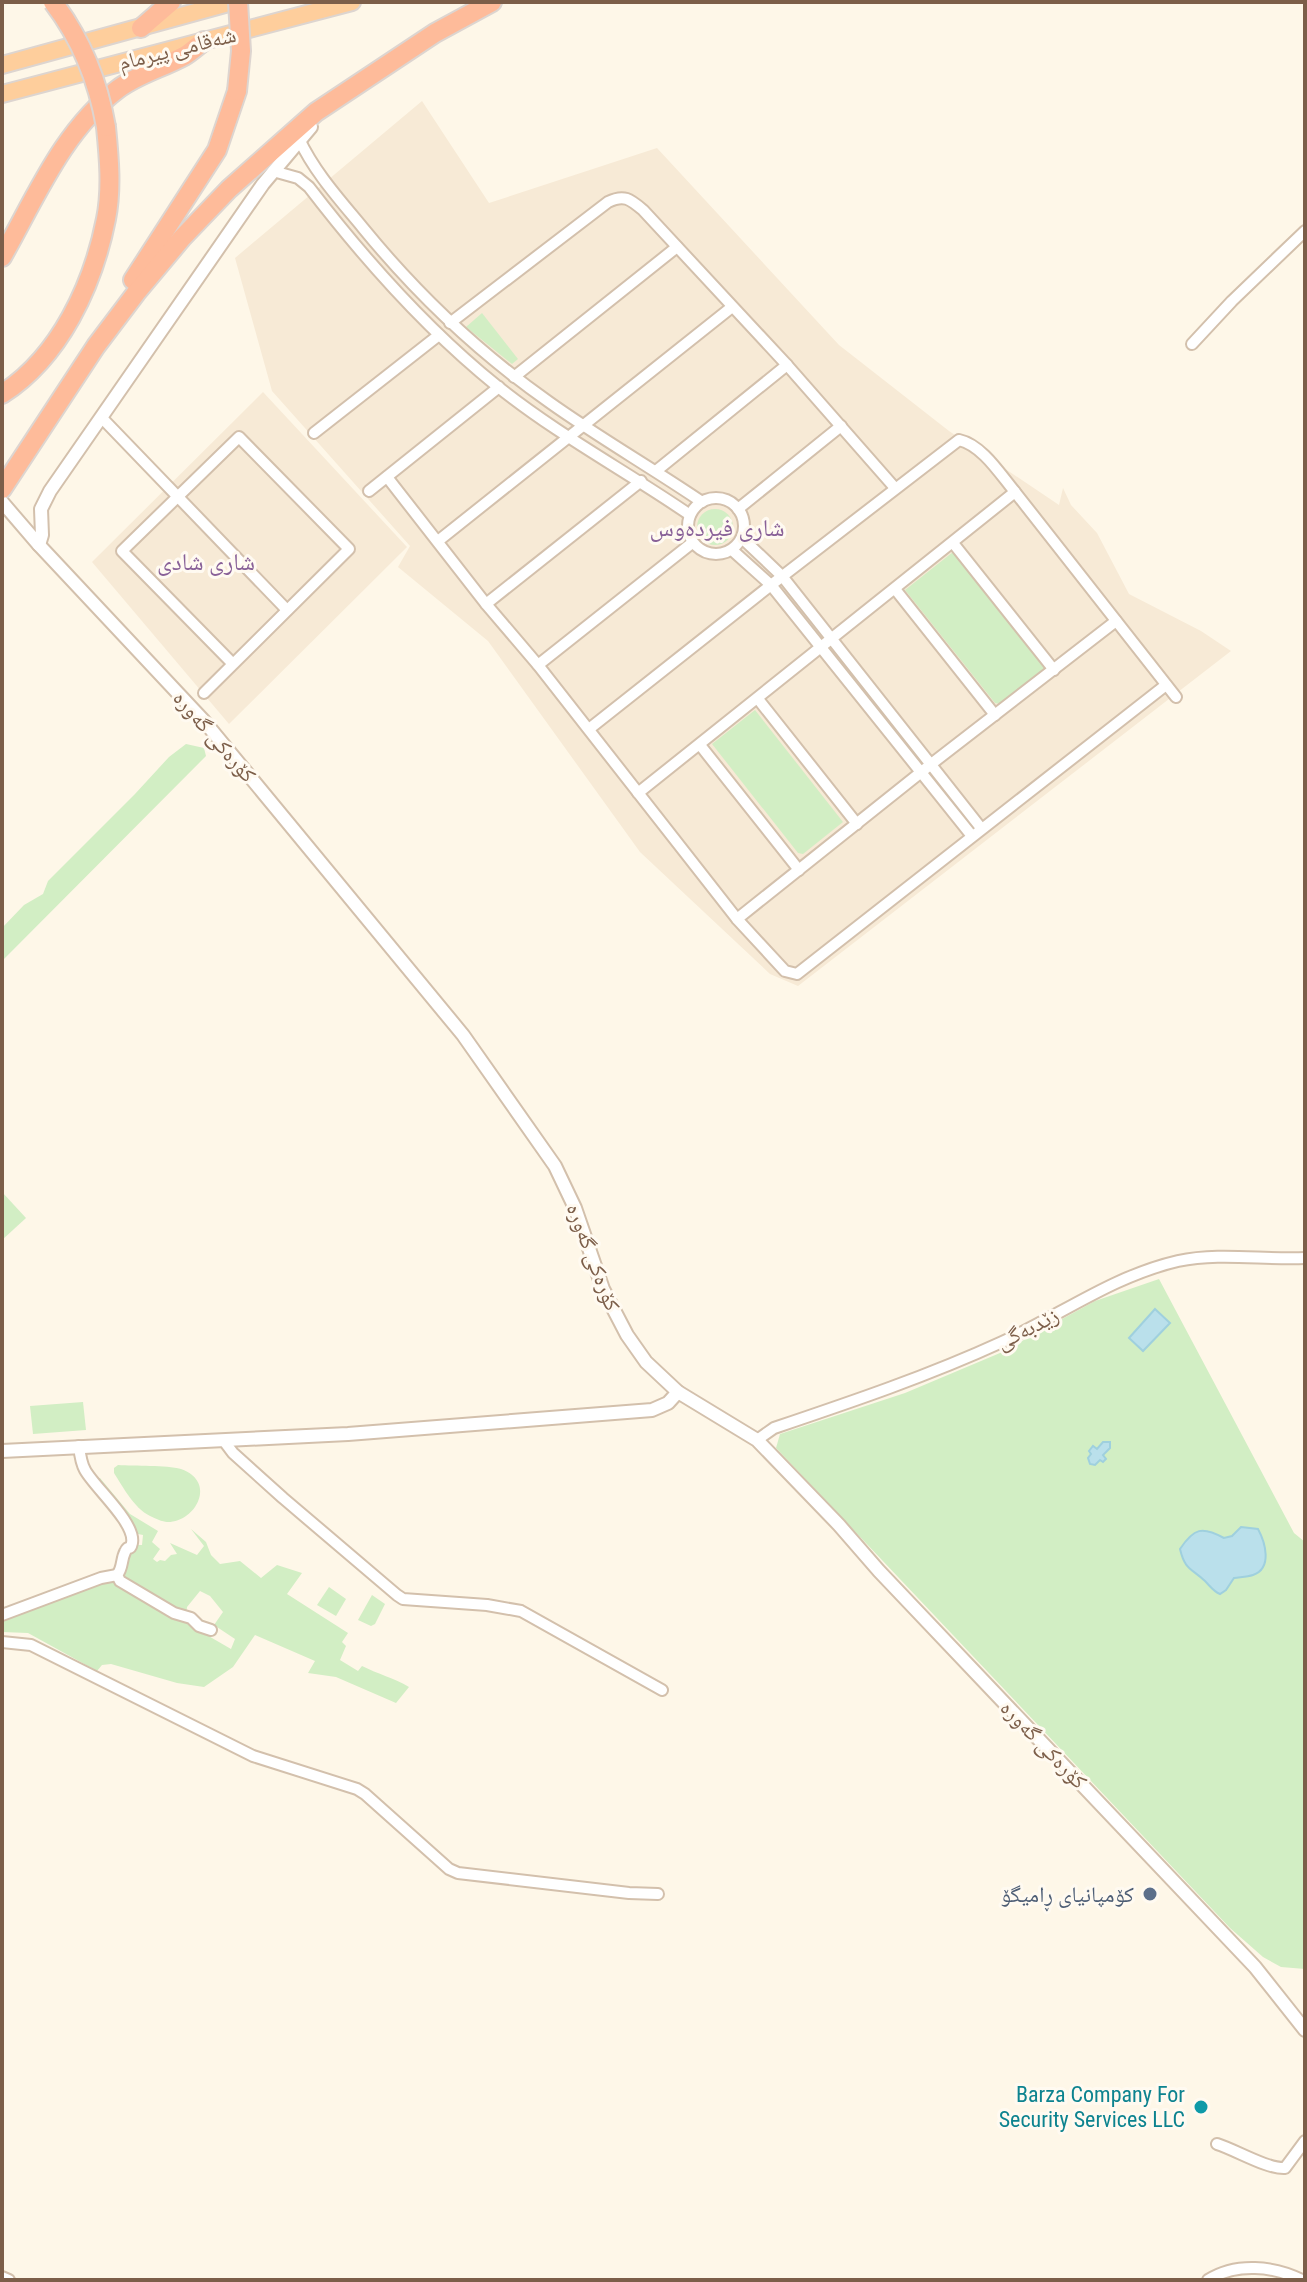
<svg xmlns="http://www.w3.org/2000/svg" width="1307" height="2282" viewBox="0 0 1307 2282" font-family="'Roboto Condensed','Noto Naskh Arabic',sans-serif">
<rect width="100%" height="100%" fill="#fef7e8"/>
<g fill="#f7ead6">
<polygon points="422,101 489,203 657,148 839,345 949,431 1059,505 1063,488 1071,505 1097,533 1129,594 1201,631 1231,651 798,986 770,974 640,852 488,641 398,567 410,546 272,391 235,258"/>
<polygon points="263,392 407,547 229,724 92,562"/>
</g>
<g fill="#d2eec4">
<polygon points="482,313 518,359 512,364 466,327"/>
<circle cx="715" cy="527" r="18"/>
<polygon points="953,552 1045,669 1000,704 995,703 905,590"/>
<polygon points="755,710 843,822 803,854 798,853 712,744"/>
<polygon points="186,744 204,748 206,756 2,961 2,928 24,905 43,894 48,881 135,794 169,757"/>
<polygon points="2,1192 26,1218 2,1240"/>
<polygon points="1159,1279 1294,1533 1305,1542 1305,1969 1281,1967 1263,1957 1230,1928 776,1448 780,1434 905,1393 1000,1353 1095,1301"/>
<polygon points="83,1402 86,1430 33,1434 30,1406"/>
<path d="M118,1465C135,1466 166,1465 181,1469C218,1482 195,1523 167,1522C163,1522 154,1518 150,1516C134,1508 123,1487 114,1473V1468Z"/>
<path d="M100,1478L130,1514L158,1531L152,1542L160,1549L153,1559L157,1562L160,1560L165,1561L171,1555L177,1554L170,1543L197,1555L204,1546L191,1529L206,1542L211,1555L220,1564L240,1561L261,1578L277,1565L302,1573L287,1594L348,1633L342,1642L346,1646L340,1660L358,1671L362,1666C378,1674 394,1678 409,1687L396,1703L336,1677L308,1673L315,1661L255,1635L233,1667L204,1687L177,1683L111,1664L102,1665L97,1671L28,1633L2,1632V1619L110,1579L231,1649L235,1639L214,1625L223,1612L210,1596L200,1591L187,1607L186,1616L121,1577L127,1561L136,1545H142L143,1535L133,1533L95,1480Z"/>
<polygon points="329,1587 346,1599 336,1616 317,1605"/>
<polygon points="372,1595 385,1604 375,1624 371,1626 358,1620"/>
</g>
<g fill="#bae0eb" stroke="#9fd0de" stroke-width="2">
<polygon points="1155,1309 1170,1323 1143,1351 1129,1338"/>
<polygon points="1103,1442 1110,1442 1110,1448 1103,1455 1106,1459 1103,1462 1100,1460 1095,1465 1090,1464 1088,1458 1091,1454 1089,1451 1093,1446 1097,1449"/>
<path d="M1241,1527L1258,1529C1265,1542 1273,1568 1253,1575C1247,1577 1240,1577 1234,1578L1226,1590L1220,1594C1213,1591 1211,1587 1205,1581C1191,1568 1185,1570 1180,1549C1194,1528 1202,1526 1224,1538L1232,1536Z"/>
</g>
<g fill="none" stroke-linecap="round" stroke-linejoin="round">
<defs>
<g id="minor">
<path d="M299,139C315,173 340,200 363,228C417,294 479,353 549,402C598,437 652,468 702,502"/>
<path d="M273,171L298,178L309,187C365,260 425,328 497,386C558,435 626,471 690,515"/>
<path d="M450,323L608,202C624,194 630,199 643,210L787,365L895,488"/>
<polyline points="1192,344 1232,301 1305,231"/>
<polyline points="514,377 677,247"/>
<polyline points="101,417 287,610"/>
<polyline points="314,433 439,335"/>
<polyline points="656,471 787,365"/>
<polyline points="387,477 486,604 538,665 737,919 785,971 797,974 1166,685"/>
<polyline points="369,491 499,387"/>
<circle cx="716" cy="526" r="28"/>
<polyline points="738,509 841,426"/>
<polyline points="742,538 782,576 981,828"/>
<polyline points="438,541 732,307"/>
<polyline points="953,543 1054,670"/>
<polyline points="732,550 771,585 972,836"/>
<polyline points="895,589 995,715"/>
<polyline points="486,604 641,481"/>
<polyline points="538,665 692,543"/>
<polyline points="204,693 349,549 239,437 122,551 233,664"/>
<polyline points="758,699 857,824"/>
<path d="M589,729L771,585L959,440C982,445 1000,474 1015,492L1176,697"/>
<polyline points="700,745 799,870"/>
<polyline points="638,793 1015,492"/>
<polyline points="737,919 930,765 1116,621"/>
<path d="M757,1440L774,1428C851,1402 928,1376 1002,1342C1061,1315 1113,1276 1178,1261C1220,1252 1262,1260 1305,1258"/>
<polyline points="224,1441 233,1453 283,1498 397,1595 403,1599 487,1605 521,1611 662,1690"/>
<path d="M79,1446C80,1455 81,1463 85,1470C94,1487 136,1523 132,1543C130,1553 129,1543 125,1552C121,1560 123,1568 117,1575L120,1581L174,1613L191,1618L199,1626L211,1630"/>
<polyline points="2,1615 101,1578 117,1575"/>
<polyline points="2,1642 31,1645 253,1756 357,1789 365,1794 449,1869 458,1873 629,1893 658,1894"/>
<path d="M1217,2144C1236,2150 1267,2169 1285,2168L1305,2141"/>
<polyline points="2,2277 9,2280"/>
<path d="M1208,2280C1236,2262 1274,2266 1302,2280"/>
</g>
<g id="tertiary">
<polyline points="2,502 39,545 204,721 463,1035 555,1166 575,1208 603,1289 627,1335 646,1362 678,1392 757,1440 839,1525 879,1571 1255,1967 1305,2030"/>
<polyline points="39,545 42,535 41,509 50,491 263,184 311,127"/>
<polyline points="2,1451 348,1434 652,1410 668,1403 678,1392"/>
</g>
<g id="trunk">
<polyline points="2,65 232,2"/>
<polyline points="2,94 352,2"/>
</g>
<g id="motorway">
<polyline points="141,28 171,2"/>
<path d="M2,257C35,199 63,130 118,89C138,74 162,68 184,56C191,52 197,46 204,41"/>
<polyline points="133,280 217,150 237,91"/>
<path d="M2,394C60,357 93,285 106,219C112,189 109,157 106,127"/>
<polyline points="2,489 96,346 136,293 182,238 229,189 316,112 435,33 492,2"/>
</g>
</defs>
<use href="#minor" stroke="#d3c0ac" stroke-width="14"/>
<use href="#tertiary" stroke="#d3c0ac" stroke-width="16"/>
<use href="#trunk" stroke="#ddd5d0" stroke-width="20"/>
<use href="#motorway" stroke="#ddd5d0" stroke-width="22"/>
<use href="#minor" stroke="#fff" stroke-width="10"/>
<use href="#tertiary" stroke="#fff" stroke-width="12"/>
<use href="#trunk" stroke="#fece9c" stroke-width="16"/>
<use href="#motorway" stroke="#febb9a" stroke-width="18"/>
<defs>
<g id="motorway-bridge">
<path d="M53,2C82,40 98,81 106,127"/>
<polyline points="237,91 241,51 238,2"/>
</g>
</defs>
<use href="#motorway-bridge" stroke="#ddd5d0" stroke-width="22" stroke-linecap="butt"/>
<use href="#motorway-bridge" stroke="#febb9a" stroke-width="18"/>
</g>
<circle fill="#5c6f8a" stroke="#fffaf1" stroke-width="3" cx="1150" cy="1894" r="8"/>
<circle fill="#0f9aa8" stroke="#fffaf1" stroke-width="3" cx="1201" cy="2107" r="8"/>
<g text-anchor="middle" stroke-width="6" stroke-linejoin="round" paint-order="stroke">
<g font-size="22" fill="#7c5e49" stroke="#fffaf1">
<text transform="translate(177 48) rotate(-14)" y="8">شەقامی پیرمام</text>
<text transform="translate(215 736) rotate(49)" y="8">کۆرەکی گەورە</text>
<text transform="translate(594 1257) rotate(69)" y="8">کۆرەکی گەورە</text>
<text transform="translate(1027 1328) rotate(-27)" y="8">زێدبەگی</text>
<text transform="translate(1044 1744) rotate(46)" y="8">کۆرەکی گەورە</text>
</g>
<g font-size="22" fill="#4e5e75" stroke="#fffaf1" text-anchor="end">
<text x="1134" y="1902">کۆمپانیای ڕامیگۆ</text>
</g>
<g font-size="22" fill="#0d838f" stroke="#fffaf1" text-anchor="end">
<text x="1185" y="2102">Barza Company For<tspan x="1185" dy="25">Security Services LLC</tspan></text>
</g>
<g font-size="24" fill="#896198" stroke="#fffaf1">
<text x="717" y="536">شاری فیردەوس</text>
<text x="206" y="570">شاری شادی</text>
</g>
</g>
<rect width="1307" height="2282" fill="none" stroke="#7c5e49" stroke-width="8"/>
</svg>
